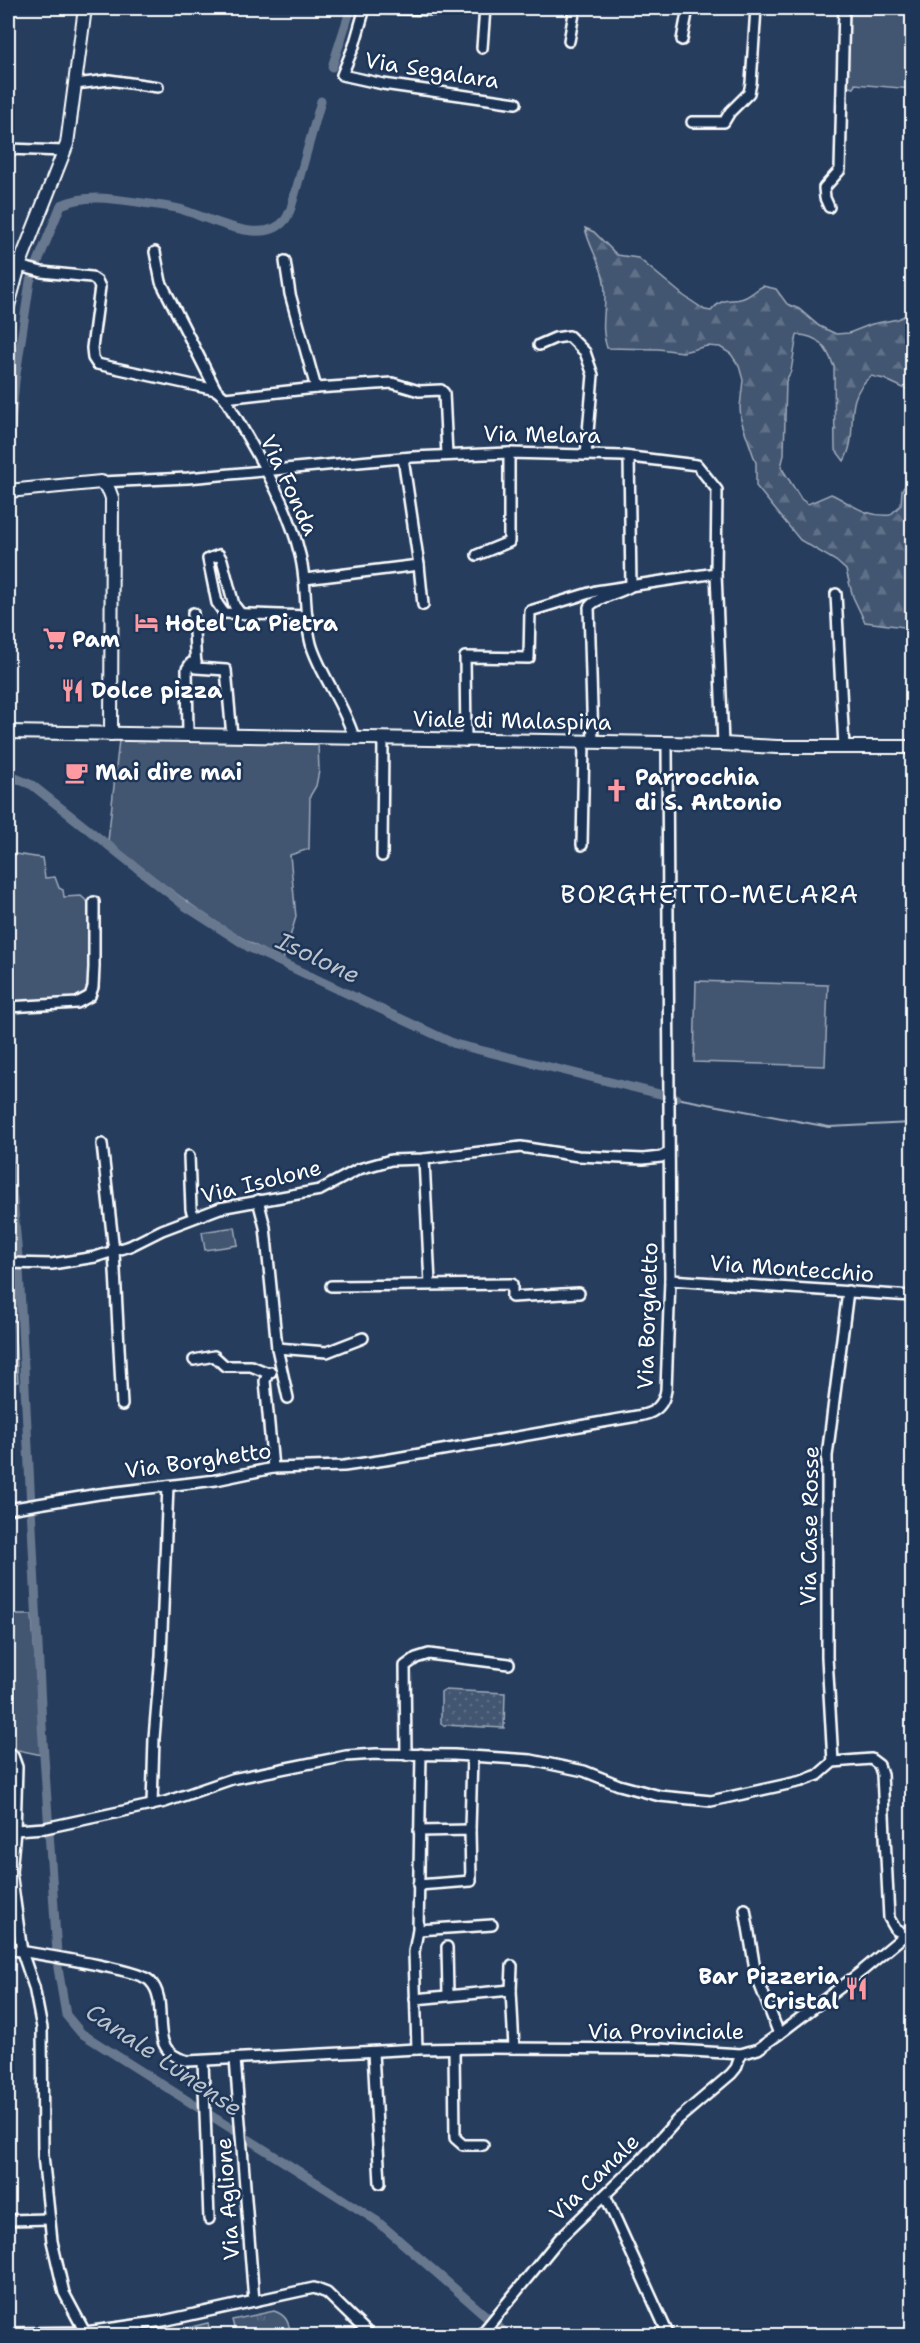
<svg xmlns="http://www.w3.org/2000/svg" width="920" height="2343" viewBox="0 0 920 2343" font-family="'Shantell Sans',sans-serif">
<defs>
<pattern id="forest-firs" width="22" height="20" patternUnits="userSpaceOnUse" patternTransform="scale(1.5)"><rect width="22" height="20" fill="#425672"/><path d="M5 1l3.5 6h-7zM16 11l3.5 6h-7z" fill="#5e6f87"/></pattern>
<pattern id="park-tufts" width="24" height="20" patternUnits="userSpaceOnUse" patternTransform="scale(1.5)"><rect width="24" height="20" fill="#425672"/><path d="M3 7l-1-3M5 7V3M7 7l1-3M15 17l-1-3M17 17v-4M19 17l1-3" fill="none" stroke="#5e6f87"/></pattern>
<pattern id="garden-dots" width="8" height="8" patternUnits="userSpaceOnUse" patternTransform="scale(1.5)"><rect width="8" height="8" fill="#425672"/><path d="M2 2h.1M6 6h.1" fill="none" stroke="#5e6f87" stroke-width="1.8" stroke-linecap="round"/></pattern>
</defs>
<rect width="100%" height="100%" fill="#263d5e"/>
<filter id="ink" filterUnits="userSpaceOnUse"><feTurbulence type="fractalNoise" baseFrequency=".0167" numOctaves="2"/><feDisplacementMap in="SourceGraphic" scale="12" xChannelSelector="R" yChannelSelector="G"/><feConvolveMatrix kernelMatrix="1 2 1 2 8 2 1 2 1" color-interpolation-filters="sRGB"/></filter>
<g filter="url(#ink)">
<g fill="#425672" stroke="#a0aab8" stroke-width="1.5">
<polygon points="852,8 912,8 912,89 855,84 854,88 845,86 847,11 852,11"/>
<path d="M119,740L318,743L319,771L316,786L310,796L309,849L290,855L296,917L283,960C219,930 163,884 108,841Z"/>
<path d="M8,853L42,858L45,878L55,877L59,888L63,890L64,897L81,896L90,904V982C86,992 84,996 73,999L8,1003Z"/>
<polygon points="696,981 828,985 825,1066 694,1062"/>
<polygon points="235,1227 238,1245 205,1250 202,1232"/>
<polygon points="8,1320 14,1320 18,1382 8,1382"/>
<polygon points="8,1615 32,1615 42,1755 8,1748"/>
<polygon points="208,2323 211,2335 159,2335"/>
</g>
<path fill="url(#forest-firs)" stroke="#a0aab8" stroke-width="1.5" d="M585,228L594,232L617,255L638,258L684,296L705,310L711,311C725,294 731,304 746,297C752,294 757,289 763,286L776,289L787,304L799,309L819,326L836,334L849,333L872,324L898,319L912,312V392L884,379L871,376C840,401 861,432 844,461L835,449L834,367C827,348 819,335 797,335L791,371L786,381L784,455L781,467L801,499L808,504L831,494C853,504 864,517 890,515L901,505L902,490L912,476V628L865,622L853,597L846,570L836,561L800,540L756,486V463L741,420L740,407L743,380L739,366L731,354L720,347L707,346L683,352L658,349L607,348C599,326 608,304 604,282C602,265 589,247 585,228Z"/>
<path fill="url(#park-tufts)" stroke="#a0aab8" stroke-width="1.5" d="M274,2311C286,2315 288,2321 291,2333L287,2335H236L232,2320Z"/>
<polygon fill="url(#garden-dots)" stroke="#a0aab8" stroke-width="1.5" points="444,1690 505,1693 504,1728 443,1725 441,1723 441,1692"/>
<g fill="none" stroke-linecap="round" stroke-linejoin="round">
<polyline stroke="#a4aebb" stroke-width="2" points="676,1098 829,1127 912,1123"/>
<g stroke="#67788e" stroke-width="9">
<polyline points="332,67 351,8"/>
<path d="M8,459L15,381L30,281L61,205C88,193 115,199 143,203C155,205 168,206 180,209C205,216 263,248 285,220C288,217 289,212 291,208L321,101"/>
<polyline points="8,775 32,785 185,906 250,948 455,1044 676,1098"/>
<polyline points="8,1143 19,1268 42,1725 58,1968 66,2015 81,2033 377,2221 509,2336"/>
</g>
<defs>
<g id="minor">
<polyline points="365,8 354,46 342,75 383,84 516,103"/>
<polyline points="373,8 439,10"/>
<polyline points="682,40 688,8"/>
<polyline points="569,41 575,8"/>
<polyline points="482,48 485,8"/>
<polyline points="75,84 109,80 158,87"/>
<polyline points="692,122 724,122 730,112 749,93 751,83 756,8"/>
<polyline points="8,149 64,151"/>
<polyline points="829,207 825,198 824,188 840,170 844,8"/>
<path d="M155,252L161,282L216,390L225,398C253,448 287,499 300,555C308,585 303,618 312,647C323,679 345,706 354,738"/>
<polyline points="285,261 290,294 316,388"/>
<polyline points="19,266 42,272 91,277 97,281 100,287 92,348 93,358 97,364 216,390"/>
<polyline points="539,345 555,338 569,336 585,352 593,375 586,455"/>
<polyline points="225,398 316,388 392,383 419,391 441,390 444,393 447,455"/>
<polyline points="101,482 188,478 412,457 509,453 623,456 697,465 717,490 716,573 723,744"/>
<polyline points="477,555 509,542 509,453"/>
<polyline points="419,565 423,605"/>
<polyline points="305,579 419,565 403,458"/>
<polyline points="836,594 844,747"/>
<polyline points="193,613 196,668 226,670 232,736"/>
<polyline points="241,614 234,605 222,560 219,555 208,559 217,603 224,613 307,616"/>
<polyline points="188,735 187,669 191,663 196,662"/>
<polyline points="466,741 465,657 529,658 530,611 596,591 716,573"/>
<path d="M593,742L589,607C596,597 619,594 631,586L629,457"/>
<polyline points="582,845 584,742"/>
<polyline points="382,856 383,739"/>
<polyline points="8,1007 77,1003 90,996 93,987 94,967 94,902"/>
<polyline points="102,1144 114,1251 122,1405"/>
<polyline points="189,1156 191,1209 194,1217"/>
<polyline points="424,1159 430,1284"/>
<polyline points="258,1200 265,1227 277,1348 288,1398"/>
<polyline points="8,1263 52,1264 95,1257 130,1246 162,1230 220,1208 320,1190 359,1169 391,1160 424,1159 521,1147 578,1156 643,1159 661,1157 668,1153"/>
<polyline points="670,1280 912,1296"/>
<polyline points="331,1286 512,1284 512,1297 579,1293"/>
<polyline points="277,1348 327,1352 363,1338"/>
<polyline points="194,1360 214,1356 225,1366 251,1366 268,1373 271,1372"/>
<polyline points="268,1373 265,1381 273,1468"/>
<path d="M8,1509L99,1494L216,1480L273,1468L344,1466L385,1460L643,1415C656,1412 664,1404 666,1390L670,1280L667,744"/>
<polyline points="8,1752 13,1756 17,1767 15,1830 11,1872 22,1952 34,1987 42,2028 43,2155 52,2241 64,2293 87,2336"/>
<polyline points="406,1755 405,1666 416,1658 429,1654 509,1664"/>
<polyline points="833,1762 827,1657 827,1456 848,1291"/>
<polyline points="152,1805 154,1738 161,1656 168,1486"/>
<polyline points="15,1830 45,1828 165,1802 232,1779 346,1756 376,1754 454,1755 531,1760 584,1771 619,1785 660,1796 711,1801 802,1781 818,1775 833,1762 871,1759 879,1765 882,1774 889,1918 896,1930 912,1938"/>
<polyline points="470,1830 472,1756"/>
<polyline points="418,1885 471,1881 470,1830 419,1831"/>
<polyline points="745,1909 756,1975 779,2034"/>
<polyline points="418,1930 492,1925"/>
<polyline points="447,1947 448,1994"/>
<path d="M8,1949C30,1953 139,1969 150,1981C173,2004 142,2051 188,2061L417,2049L487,2048L659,2049L741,2054L758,2049L779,2034L862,1971L905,1935L912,1926"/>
<polyline points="511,1990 512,1966"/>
<polyline points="415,1999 511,1990 514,2048"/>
<polyline points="417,2049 414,1952 418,1930 421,1754"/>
<polyline points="454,2049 455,2138 463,2145 483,2145"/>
<polyline points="373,2052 380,2183"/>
<polyline points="235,2059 254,2301"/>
<polyline points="203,2061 209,2219"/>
<polyline points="605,2195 669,2336"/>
<polyline points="8,2220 50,2219"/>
<polyline points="8,2333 86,2332 163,2321 314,2288 327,2293 371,2336"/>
<polyline points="480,2336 560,2238 643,2158 677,2120 731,2074 736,2068 741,2054"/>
</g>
<g id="major">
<polyline points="8,306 19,266 67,144 85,8"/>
<polyline points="8,491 101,482 109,490 112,498 111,734"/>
<polyline points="8,732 723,744 777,747 912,747"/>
</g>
</defs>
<use href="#minor" stroke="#fff" stroke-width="14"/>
<use href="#major" stroke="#fff" stroke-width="16"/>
<use href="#minor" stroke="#1d3557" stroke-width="9"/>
<use href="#major" stroke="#1d3557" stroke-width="12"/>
</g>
</g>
<defs>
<symbol id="hotel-bare" viewBox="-9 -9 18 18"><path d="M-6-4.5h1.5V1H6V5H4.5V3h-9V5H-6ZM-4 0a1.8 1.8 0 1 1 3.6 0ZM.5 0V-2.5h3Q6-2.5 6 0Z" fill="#ff9aa2" stroke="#1d3557" stroke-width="2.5" paint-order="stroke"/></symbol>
<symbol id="supermarket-bare" viewBox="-9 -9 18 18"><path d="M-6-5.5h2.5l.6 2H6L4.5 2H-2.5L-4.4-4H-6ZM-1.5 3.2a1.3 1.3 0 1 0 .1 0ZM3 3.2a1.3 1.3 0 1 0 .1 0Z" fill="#ff9aa2" stroke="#1d3557" stroke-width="2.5" paint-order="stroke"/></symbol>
<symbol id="restaurant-bare" viewBox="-9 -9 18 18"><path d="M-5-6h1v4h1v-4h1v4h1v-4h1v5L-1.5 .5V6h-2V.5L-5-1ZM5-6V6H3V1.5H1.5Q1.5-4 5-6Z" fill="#ff9aa2" stroke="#1d3557" stroke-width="2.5" paint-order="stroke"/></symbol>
<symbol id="cafe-bare" viewBox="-9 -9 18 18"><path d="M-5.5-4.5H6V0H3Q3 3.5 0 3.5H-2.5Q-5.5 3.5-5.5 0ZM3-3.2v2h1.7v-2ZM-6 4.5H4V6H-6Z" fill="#ff9aa2" stroke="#1d3557" stroke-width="2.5" paint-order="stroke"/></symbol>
<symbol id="church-bare" viewBox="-9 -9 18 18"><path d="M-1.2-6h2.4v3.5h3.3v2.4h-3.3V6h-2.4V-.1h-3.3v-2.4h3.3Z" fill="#ff9aa2" stroke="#1d3557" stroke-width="2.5" paint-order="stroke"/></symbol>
</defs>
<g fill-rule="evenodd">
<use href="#hotel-bare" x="130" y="606" width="33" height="33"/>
<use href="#supermarket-bare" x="38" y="622" width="33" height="33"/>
<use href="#restaurant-bare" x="56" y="674" width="33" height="33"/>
<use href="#cafe-bare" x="60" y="756" width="33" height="33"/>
<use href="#church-bare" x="600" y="774" width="33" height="33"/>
<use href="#restaurant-bare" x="840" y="1972" width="33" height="33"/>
</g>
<g text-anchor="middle" stroke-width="5" stroke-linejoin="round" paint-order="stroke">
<g font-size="22" fill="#fff" stroke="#1d3557">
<text transform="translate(432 70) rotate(9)" y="8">Via Segalara</text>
<text transform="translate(542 434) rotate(1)" y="8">Via Melara</text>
<text transform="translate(290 485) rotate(65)" y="8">Via Fonda</text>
<text transform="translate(512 720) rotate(1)" y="8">Viale di Malaspina</text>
<text transform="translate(261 1181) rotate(-14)" y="8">Via Isolone</text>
<text transform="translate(792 1268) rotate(4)" y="8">Via Montecchio</text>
<text transform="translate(647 1316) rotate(-88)" y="8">Via Borghetto</text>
<text transform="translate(198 1460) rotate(-8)" y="8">Via Borghetto</text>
<text transform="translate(809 1526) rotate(-89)" y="8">Via Case Rosse</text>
<text x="666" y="2039">Via Provinciale</text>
<text transform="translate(594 2177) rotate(-44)" y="8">Via Canale</text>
<text transform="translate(227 2199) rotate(-94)" y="8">Via Aglione</text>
</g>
<g font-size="22" font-weight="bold" fill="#fff" stroke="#1d3557" text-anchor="start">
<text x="165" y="631">Hotel La Pietra</text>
<text x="72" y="647">Pam</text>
<text x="91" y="698">Dolce pizza</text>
<text x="95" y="780">Mai dire mai</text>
<text x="635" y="785">Parrocchia<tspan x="635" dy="25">di S. Antonio</tspan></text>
<text x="839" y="1984" text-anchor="end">Bar Pizzeria<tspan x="839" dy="25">Cristal</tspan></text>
</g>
<g font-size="24" font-style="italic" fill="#bbc2cc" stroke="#1d3557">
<text transform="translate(318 958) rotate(25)" y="8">Isolone</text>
<text transform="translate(164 2060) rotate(34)" y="8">Canale Lunense</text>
</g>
<g font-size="26" letter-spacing="1.5" fill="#fff" stroke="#1d3557">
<text x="710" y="903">BORGHETTO-MELARA</text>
</g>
</g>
<rect width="920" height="2343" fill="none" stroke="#1d3557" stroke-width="30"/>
<rect x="15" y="15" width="890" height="2313" fill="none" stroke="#fff" stroke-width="2" filter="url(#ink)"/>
</svg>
